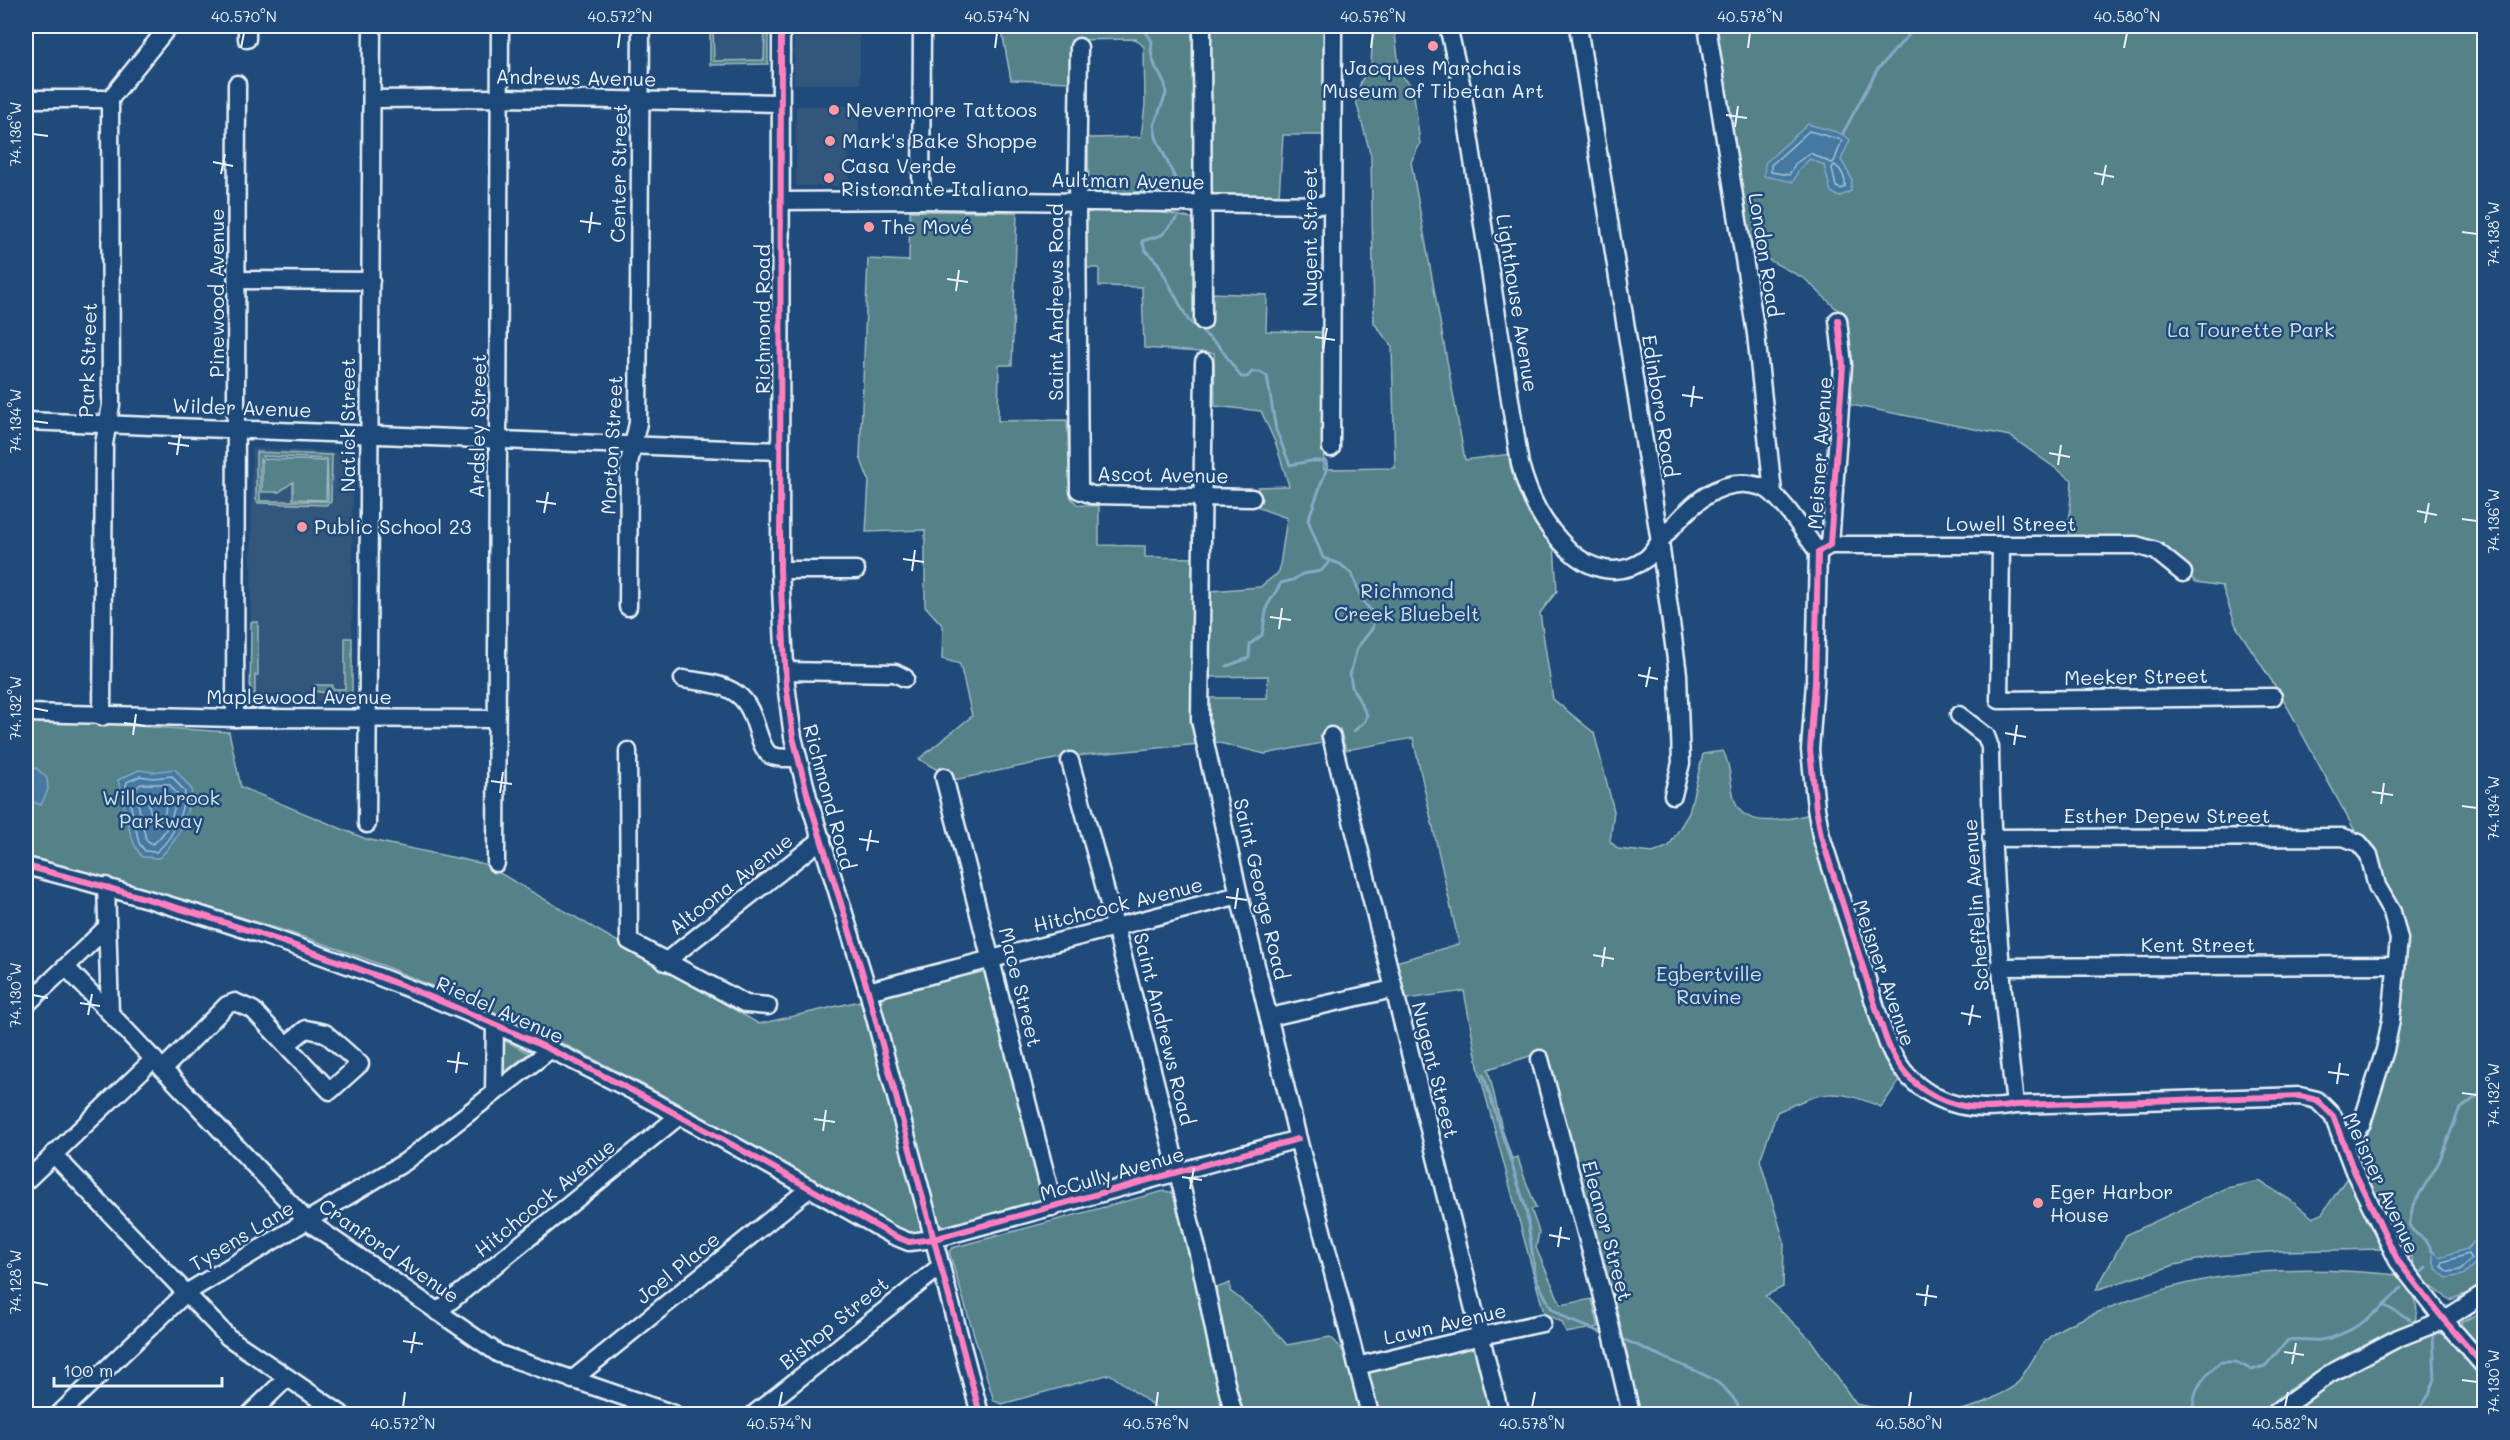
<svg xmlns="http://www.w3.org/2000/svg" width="2510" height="1440" viewBox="0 0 2510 1440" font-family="Mali,sans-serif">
<rect width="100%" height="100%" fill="#1f4a7a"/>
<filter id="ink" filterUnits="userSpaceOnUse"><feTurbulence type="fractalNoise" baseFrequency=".0167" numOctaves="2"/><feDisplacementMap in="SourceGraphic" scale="12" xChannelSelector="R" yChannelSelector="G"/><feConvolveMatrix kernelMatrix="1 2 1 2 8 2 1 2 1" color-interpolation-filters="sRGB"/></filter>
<g filter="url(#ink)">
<g fill="#32577c">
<polygon points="710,26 768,26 768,64 710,65"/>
<rect x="794" y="26" width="66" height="58"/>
<polygon points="796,106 859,106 859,136 849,136 848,186 796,186"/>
<polygon points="252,448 353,453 352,701 250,701"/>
</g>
<g fill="#548189" stroke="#9eb9c0" stroke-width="1.5" fill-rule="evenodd">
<polygon points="710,26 713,26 714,61 764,60 765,26 768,26 768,64 710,65"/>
<polygon points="1001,26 1195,26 1195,185 1186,190 1089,194 1088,138 1141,137 1145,105 1144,47 1136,39 1071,40 1071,82 1011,80"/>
<polygon points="1207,26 1329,26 1328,135 1283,135 1279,196 1218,197 1208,189"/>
<path d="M1373,26H1394L1400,74L1413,87L1420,144L1411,162L1465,460L1511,454L1554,545L1557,591L1540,613L1553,699L1594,733L1614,811L1610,841L1618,849L1653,853L1669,846L1689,813L1703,754L1723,751C1733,769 1729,790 1737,806C1750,830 1791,818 1812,814L1888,1060L1900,1080L1881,1107C1833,1087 1824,1091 1777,1112L1760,1160L1784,1241L1783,1287L1765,1296L1810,1339L1856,1404C1903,1414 1953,1422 1997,1396C2003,1392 2012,1389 2016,1384C2035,1362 2038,1339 2066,1326C2180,1273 2274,1262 2398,1275C2409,1289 2427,1311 2410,1326C2357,1350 2302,1373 2260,1414H1639L1543,1052L1488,1069L1502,1129L1512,1159L1518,1157C1522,1175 1530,1190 1536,1208L1531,1209L1539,1232L1536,1248L1561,1305L1592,1299L1599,1327L1566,1333L1562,1322L1544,1313L1479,1071L1464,991L1407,999L1396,962L1459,944L1413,738L1346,750L1340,729L1320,734L1322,743L1265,754L1211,741L1207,698H1267L1268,676L1207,677L1211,591L1260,587L1279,572L1287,518L1259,508L1258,487L1289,486L1276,444L1261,411L1215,406L1214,353L1144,348L1142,287L1099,286V268H1083V222L1085,214L1093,211L1160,212L1196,219L1198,323H1212V293L1267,295L1266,331L1322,332L1324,469L1395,468L1392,347L1374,323L1371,156L1356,101L1361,81L1371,65Z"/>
<path d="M1715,26H2484V1282L2473,1291L2450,1300C2435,1288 2412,1279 2412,1257L2405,1256L2354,1151L2372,1115L2406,937C2404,917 2397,906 2387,890L2281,695L2236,626L2222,586L2196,582L2164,551L2068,539L2072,480L2010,436L1846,404L1842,314L1805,279L1750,250Z"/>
<polygon points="910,211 1017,212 1012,365 999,365 998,421 1067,420 1071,498 1078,505 1099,506 1099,545 1145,546 1145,557 1196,558 1199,744 1065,757 954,780 919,759 972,716 960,664 942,659 943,626 925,606 925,530 866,532 869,481 860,457 868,259 909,261"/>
<path d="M256,452L332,455L331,502L326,505L258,503L256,499ZM262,456L327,459L328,501H260V459L262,461V492H279L293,482V499L326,500L327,461L264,459Z"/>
<polygon points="251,622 258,622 258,675 255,675 255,701 250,701"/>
<polygon points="345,638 352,638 352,701 331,701 327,693 314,691 315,685 332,685 332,689 345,689"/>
<path d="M26,719L229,732L241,787L366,839L484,864L759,1024L860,1001L878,1061L923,1226L921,1234L905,1232C785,1163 666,1093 541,1033C508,1017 473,1004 439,989C412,978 386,966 358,956C250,916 137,887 26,857Z"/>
<polygon points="981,971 988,971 1045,1202 946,1229 945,1226 940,1225 879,1005 882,1003 881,997"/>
<polygon points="500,1038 529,1053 502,1074"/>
<polygon points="2348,1176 2386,1249 2282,1251 2215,1256 2175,1265 2096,1290 2126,1235 2227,1188 2259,1181 2289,1199 2313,1218 2322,1214"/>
<polygon points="1164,1191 1175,1193 1230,1414 1165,1414 1110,1374 1002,1404 994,1401 949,1252 952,1248"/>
<path d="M1230,1283V1291L1263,1317L1287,1345L1330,1337C1353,1354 1356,1389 1364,1414H1241L1211,1290Z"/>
<polygon points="2484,1310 2484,1354 2463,1331 2462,1322"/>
<path d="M2440,1333L2448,1336L2484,1377V1414H2287C2324,1382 2391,1342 2440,1333Z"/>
<polygon points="1472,1345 1476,1349 1494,1414 1376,1414 1367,1370"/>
</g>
<g fill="#4579a2" stroke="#86a9c4" stroke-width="1.5">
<path d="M1808,124C1822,129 1840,130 1850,140L1841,160L1852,179L1851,191L1839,197L1831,192L1824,165L1810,159L1799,169L1793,182L1764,176L1765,163Z"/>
<polygon points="36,768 47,778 48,790 41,805 26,799 26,773"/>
<path d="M175,769L192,790C186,820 181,837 159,858L142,857C126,837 126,805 118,780L139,770L153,772Z"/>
<path d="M2484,1231V1255L2463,1275L2447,1278C2436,1271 2432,1265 2433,1251L2439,1257L2467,1249Z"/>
</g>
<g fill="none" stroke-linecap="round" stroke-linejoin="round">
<g stroke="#a7c1d6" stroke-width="1.5">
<polygon points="1809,131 1842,140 1834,162 1831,163 1810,153 1795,164 1789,175 1771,172 1771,165"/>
<path d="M1834,165C1841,168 1846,179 1845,187L1841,189L1836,187L1832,168Z"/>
<path d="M140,776L153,778L172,776L185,792C182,815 175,837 156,852L145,851L139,843L126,785L127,782Z"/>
<path d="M141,784H169L177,794C174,813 169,832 153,844L146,840L135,789Z"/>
<polygon points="165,794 167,797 165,812 158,825 154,826 147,797"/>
<polygon points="2468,1254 2471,1259 2460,1270 2449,1272 2441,1266 2443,1262"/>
</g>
<g stroke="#86a9c4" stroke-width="3">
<polyline points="1141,26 1152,41 1151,52 1155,66 1165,84 1166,94 1154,125 1156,137 1179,187"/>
<polyline points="1843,133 1877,70 1914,29"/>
<polyline points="1177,218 1162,235 1142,241 1145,250 1158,263 1188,320 1219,346 1241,377 1247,377 1252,372 1260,372 1267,376 1276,430 1290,465 1311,461 1326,461 1327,468 1308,520 1323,558 1340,564 1352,574 1362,600 1372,612 1374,620 1372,629 1357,648 1350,675 1352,687 1367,715 1365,721 1354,731"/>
<polyline points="1227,666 1249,658 1250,644 1262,635 1267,606 1281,583 1293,580 1302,574 1321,571 1330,561"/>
<polyline points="1483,1074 1526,1209 1536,1279 1551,1308 1569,1320 1606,1334"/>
<path d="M2432,1251C2426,1235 2417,1239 2409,1225L2413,1205L2439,1162L2459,1110L2484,1091"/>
<polyline points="2419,1274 2426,1268"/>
<polyline points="2385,1306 2410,1319"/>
<path d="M1618,1338C1635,1343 1649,1351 1665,1358C1699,1373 1727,1378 1742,1414"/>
<path d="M2193,1414C2192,1390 2202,1378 2220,1362H2236L2252,1370L2265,1366L2288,1340C2298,1338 2310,1341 2320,1340C2351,1336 2381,1310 2401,1288"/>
<polyline points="2416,1414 2429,1395 2435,1379 2433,1336"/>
</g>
<defs>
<g id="minor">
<polyline points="247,26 247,39"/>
<polyline points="781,26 780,570 786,684 793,737 808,797 868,991 980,1414"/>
<polyline points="1202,26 1203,321"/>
<path d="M1448,26L1461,83L1520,464C1529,498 1543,525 1569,550C1591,571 1621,578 1647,558C1653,553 1656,546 1661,540C1687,510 1718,472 1762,487C1781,494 1805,535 1818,552"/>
<polyline points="1578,26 1660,542 1678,674 1681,763 1673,795"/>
<polyline points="1707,26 1756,334 1773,492"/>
<polyline points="1079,47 1077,202 1079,490 1092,495 1252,498"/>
<polyline points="26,99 110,99"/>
<polyline points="372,99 501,98 780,103"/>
<polyline points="921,200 922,26"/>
<polyline points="780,201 921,200 1331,205"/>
<polyline points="238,280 371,281"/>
<path d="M1838,320L1843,365L1830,545L1818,552L1815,682L1810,750L1816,808L1821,836L1884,1033C1903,1093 1955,1117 2015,1105L2300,1096L2317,1100L2333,1116L2354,1171L2398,1261L2444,1320L2484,1366"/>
<polyline points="1204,362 1200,720 1239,895 1298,1139 1370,1414"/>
<polyline points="26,421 780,451"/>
<polyline points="1331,448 1333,26"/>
<polyline points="1830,545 2136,545 2156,551 2183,573"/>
<polyline points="2001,545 1999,700 2273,697"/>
<polyline points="780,570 856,570"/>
<polyline points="628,607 629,463 638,423 641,26"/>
<polyline points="785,671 895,673 905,678"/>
<path d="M683,679C701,682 722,683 737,694C758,709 756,745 770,755C778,759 789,758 798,758"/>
<polyline points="26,713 235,718 496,719"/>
<path d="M1959,715L1986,736L1990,747C1991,867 2001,986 2015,1105"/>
<polyline points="102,717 104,444 111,405 110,99 169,26"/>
<polyline points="235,718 237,84"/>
<polyline points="1331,736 1500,1414"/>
<polyline points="628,751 629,941 746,1004 768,1006"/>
<path d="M1070,761C1115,920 1155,1081 1195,1241C1210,1299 1217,1357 1234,1414"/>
<polyline points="944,777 1054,1207"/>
<polyline points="367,824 372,26"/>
<polyline points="1991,838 2343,837 2359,843 2369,855 2377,886 2392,912 2399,939 2391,1020 2385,1050 2362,1123 2345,1145"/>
<polyline points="496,863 500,26"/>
<path d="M26,866C205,911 381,970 549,1049C666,1105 779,1171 892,1235L909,1242L934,1239L1298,1139"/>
<polyline points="106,886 110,1013"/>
<polyline points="665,962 822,839"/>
<polyline points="66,967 307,1221 499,1354 674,1414"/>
<polyline points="1999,967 2396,965"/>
<polyline points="868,991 1239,895"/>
<polyline points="26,1005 107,927"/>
<polyline points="1270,1017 1393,989"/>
<polygon points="306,1029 325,1033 360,1064 330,1091 286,1045"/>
<polyline points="1540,1059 1608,1316 1631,1414"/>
<polyline points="163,1069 227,1005 235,1002 253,1010 286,1045"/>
<polyline points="494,1093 495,1025"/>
<polyline points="53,1154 228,1337 341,1414"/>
<polyline points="26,1181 154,1059"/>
<polyline points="437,1312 679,1116"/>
<polyline points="1357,1366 1481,1336 1542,1323"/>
<polyline points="572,1380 810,1188"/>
<polyline points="59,1414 186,1293 405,1162 550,1050"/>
<polyline points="250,1414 287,1378"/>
<polyline points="754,1414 941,1266"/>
<polyline points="2274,1414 2329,1374 2398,1338 2444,1320 2484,1294"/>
</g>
</defs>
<use href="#minor" stroke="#e8f1f8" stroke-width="21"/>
<use href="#minor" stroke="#1f4a7a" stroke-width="16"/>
<defs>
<g id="cycleway">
<polyline points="781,26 780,570 786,684 793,737 808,797 868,991 980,1414"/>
<path d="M1838,320L1843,365L1830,545L1818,552L1815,682L1810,750L1816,808L1821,836L1884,1033C1903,1093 1955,1117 2015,1105L2300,1096L2317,1100L2333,1116L2354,1171L2398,1261L2444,1320L2484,1366"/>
<path d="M26,866C205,911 381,970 549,1049C666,1105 779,1171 892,1235L909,1242L934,1239L1298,1139"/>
</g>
</defs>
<use href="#cycleway" stroke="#1f4a7a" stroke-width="10"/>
<use href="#cycleway" stroke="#ff80c0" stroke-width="6"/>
</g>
</g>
<path fill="none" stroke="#e8f1f8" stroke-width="2" d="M241,48L244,33M618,48L620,33M995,48L997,33M1371,48L1373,33M1748,48L1750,33M2124,48L2127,33M1726,115L1747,118M1735,127L1738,106M33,134L48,136M213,162L233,166M2094,173L2114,177M221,174L225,154M2102,185L2106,165M580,221L601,224M2462,232L2477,234M589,233L592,212M947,279L968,282M956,291L959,270M1315,337L1335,340M1323,349L1327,328M1682,395L1703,398M1691,407L1694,386M33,421L48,423M168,443L189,446M2049,453L2070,457M177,455L180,434M2058,465L2061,445M536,501L556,504M2417,511L2437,515M544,513L548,492M2462,519L2477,521M2425,523L2429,503M903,559L924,562M912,571L915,550M1270,617L1291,620M1279,629L1282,608M1638,675L1658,679M1646,687L1650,667M33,708L48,711M124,723L145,726M2005,733L2026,737M133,735L136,714M2014,745L2017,725M491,781L512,784M2372,792L2393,795M500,793L503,772M2381,804L2384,783M2462,806L2477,808M859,839L879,842M867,851L871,830M1226,897L1247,900M1235,909L1238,888M1593,955L1614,959M1602,967L1605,947M33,995L48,998M80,1003L100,1006M1961,1013L1981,1017M88,1015L92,994M1969,1025L1973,1005M447,1061L468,1064M2328,1072L2349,1075M456,1073L459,1052M2337,1084L2340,1063M2462,1093L2477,1095M814,1119L835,1122M823,1131L826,1110M1182,1177L1202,1180M1190,1189L1194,1168M1549,1235L1570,1239M1558,1247L1561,1227M33,1282L48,1285M1916,1294L1937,1297M1925,1306L1928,1285M403,1341L423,1344M2284,1352L2304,1355M411,1353L415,1332M2292,1364L2296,1343M2462,1380L2477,1382M403,1407L405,1392M779,1407L782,1392M1156,1407L1158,1392M1532,1407L1535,1392M1909,1407L1911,1392M2285,1407L2288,1392"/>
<g fill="#ff9aa2" stroke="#1f4a7a" stroke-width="2">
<circle cx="1433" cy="46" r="6"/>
<circle cx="834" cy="110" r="6"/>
<circle cx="830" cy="141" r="6"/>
<circle cx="829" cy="178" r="6"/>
<circle cx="869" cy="227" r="6"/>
<circle cx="302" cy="527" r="6"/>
<circle cx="2038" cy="1203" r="6"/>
</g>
<g text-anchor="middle" stroke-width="5" stroke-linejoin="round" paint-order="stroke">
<g font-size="20" fill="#e8f1f8" stroke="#1f4a7a" text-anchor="start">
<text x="1433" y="75" text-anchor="middle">Jacques Marchais<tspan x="1433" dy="23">Museum of Tibetan Art</tspan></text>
<text x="846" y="117">Nevermore Tattoos</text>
<text x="842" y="148">Mark's Bake Shoppe</text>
<text x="841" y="173">Casa Verde<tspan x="841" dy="23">Ristorante Italiano</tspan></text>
<text x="881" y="234">The Mové</text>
<text x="314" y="534">Public School 23</text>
<text x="2050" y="1199">Eger Harbor<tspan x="2050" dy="23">House</tspan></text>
</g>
<g font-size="20" fill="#e8f1f8" stroke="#1f4a7a">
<text transform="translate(576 78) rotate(1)" y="7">Andrews Avenue</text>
<text transform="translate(619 173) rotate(-89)" y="7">Center Street</text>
<text transform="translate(1128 181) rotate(1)" y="7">Aultman Avenue</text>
<text transform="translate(1310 237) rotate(-90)" y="7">Nugent Street</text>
<text transform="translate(1765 255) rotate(81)" y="7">London Road</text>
<text transform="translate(217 293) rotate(-90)" y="7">Pinewood Avenue</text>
<text transform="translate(1056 302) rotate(-90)" y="7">Saint Andrews Road</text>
<text transform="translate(1517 303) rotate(81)" y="7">Lighthouse Avenue</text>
<text transform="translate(763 319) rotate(-90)" y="7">Richmond Road</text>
<text transform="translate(88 360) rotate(-88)" y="7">Park Street</text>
<text transform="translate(1660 406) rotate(81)" y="7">Edinboro Road</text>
<text transform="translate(242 408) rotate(2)" y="7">Wilder Avenue</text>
<text transform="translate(348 425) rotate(-90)" y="7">Natick Street</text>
<text transform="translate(478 426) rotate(-89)" y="7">Ardsley Street</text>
<text transform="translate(612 445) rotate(-87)" y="7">Morton Street</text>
<text transform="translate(1820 453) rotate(-86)" y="7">Meisner Avenue</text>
<text transform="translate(1163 475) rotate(1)" y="7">Ascot Avenue</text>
<text x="2011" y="531">Lowell Street</text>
<text transform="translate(2136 677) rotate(-1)" y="7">Meeker Street</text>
<text x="299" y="704">Maplewood Avenue</text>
<text transform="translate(829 797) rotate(75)" y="7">Richmond Road</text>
<text x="2167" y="823">Esther Depew Street</text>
<text transform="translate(731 884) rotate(-38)" y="7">Altoona Avenue</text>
<text transform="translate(1261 889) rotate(77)" y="7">Saint George Road</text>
<text transform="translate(1118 905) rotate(-14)" y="7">Hitchcock Avenue</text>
<text transform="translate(1976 905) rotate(-94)" y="7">Scheffelin Avenue</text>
<text x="2198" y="952">Kent Street</text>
<text transform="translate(1884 973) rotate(71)" y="7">Meisner Avenue</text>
<text transform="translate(1020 987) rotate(76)" y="7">Mace Street</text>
<text transform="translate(500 1010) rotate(24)" y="7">Riedel Avenue</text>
<text transform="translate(1164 1029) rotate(76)" y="7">Saint Andrews Road</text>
<text transform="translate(1435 1070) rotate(76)" y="7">Nugent Street</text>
<text transform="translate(1112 1174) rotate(-16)" y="7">McCully Avenue</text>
<text transform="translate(2381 1183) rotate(65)" y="7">Meisner Avenue</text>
<text transform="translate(545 1198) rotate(-39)" y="7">Hitchcock Avenue</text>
<text transform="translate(1607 1231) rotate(75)" y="7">Eleanor Street</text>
<text transform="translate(242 1236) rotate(-31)" y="7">Tysens Lane</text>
<text transform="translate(389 1251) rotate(35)" y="7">Cranford Avenue</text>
<text transform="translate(678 1268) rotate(-39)" y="7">Joel Place</text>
<text transform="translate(834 1323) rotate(-39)" y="7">Bishop Street</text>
<text transform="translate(1445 1324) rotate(-13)" y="7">Lawn Avenue</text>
</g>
<g font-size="20" fill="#d2e0e7" stroke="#1f4a7a">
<text x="2251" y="337">La Tourette Park</text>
<text x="1407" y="598">Richmond<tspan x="1407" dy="23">Creek Bluebelt</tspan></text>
<text x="161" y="805">Willowbrook<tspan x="161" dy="23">Parkway</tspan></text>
<text x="1709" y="981">Egbertville<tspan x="1709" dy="23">Ravine</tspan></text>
</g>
</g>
<rect width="2510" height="1440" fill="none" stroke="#1f4a7a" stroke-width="66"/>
<path d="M54 1377v9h168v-9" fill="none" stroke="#e8f1f8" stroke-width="3"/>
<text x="63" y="1377" font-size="18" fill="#e8f1f8" stroke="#1f4a7a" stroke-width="4.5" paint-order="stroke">100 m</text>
<rect x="33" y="33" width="2444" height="1374" fill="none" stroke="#e8f1f8" stroke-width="2"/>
<g font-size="15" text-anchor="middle" fill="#e8f1f8">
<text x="244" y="22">40.570°N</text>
<text x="620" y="22">40.572°N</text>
<text x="997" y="22">40.574°N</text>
<text x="1373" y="22">40.576°N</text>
<text x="1750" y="22">40.578°N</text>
<text x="2127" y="22">40.580°N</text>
<text transform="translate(16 134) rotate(-90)" y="5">74.136°W</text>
<text transform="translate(2494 234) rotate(-90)" y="5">74.138°W</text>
<text transform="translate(16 421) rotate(-90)" y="5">74.134°W</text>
<text transform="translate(2494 521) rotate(-90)" y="5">74.136°W</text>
<text transform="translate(16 708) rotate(-90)" y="5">74.132°W</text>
<text transform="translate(2494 808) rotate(-90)" y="5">74.134°W</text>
<text transform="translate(16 995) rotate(-90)" y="5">74.130°W</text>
<text transform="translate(2494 1095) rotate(-90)" y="5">74.132°W</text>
<text transform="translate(16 1282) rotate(-90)" y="5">74.128°W</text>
<text transform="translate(2494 1382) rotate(-90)" y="5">74.130°W</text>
<text x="403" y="1429">40.572°N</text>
<text x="779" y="1429">40.574°N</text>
<text x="1156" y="1429">40.576°N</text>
<text x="1532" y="1429">40.578°N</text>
<text x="1909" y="1429">40.580°N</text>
<text x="2285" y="1429">40.582°N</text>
</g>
</svg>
